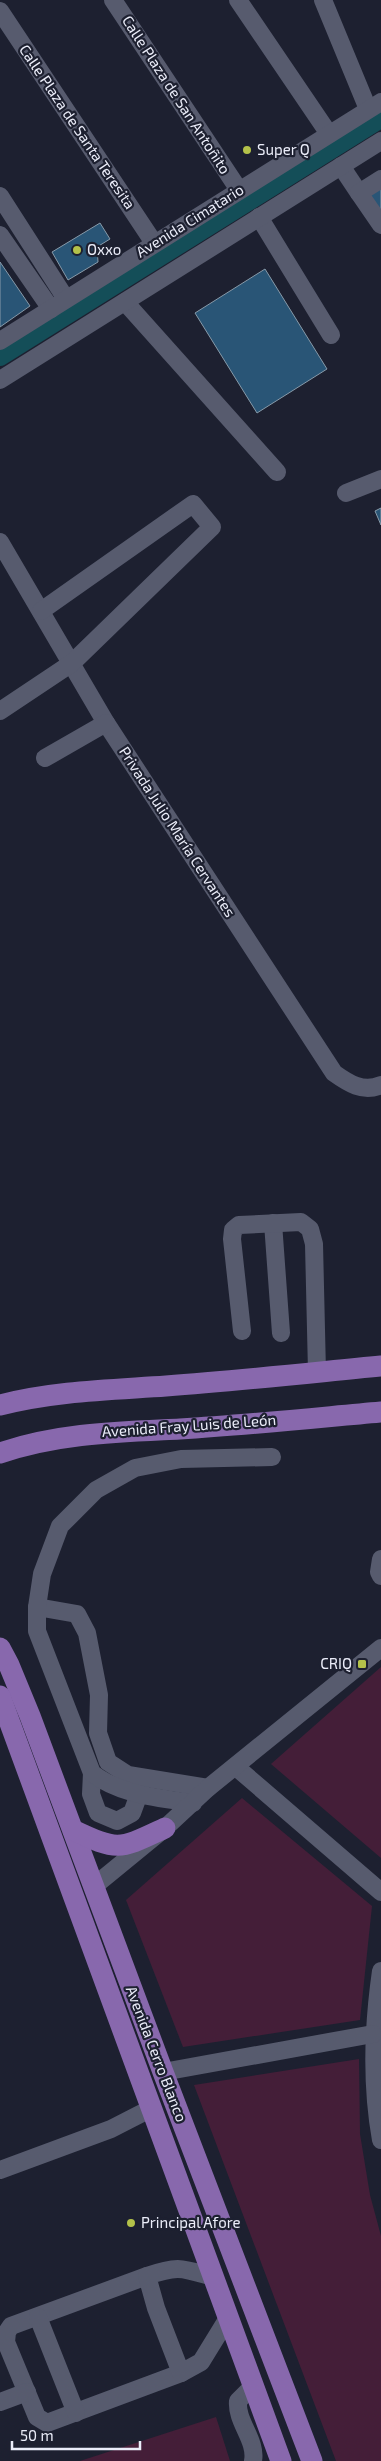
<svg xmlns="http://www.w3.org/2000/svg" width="381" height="2461" viewBox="0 0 381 2461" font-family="'Exo 2',sans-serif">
<rect width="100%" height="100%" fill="#1d2030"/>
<g fill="#441e38">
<polygon points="381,1667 381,1858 271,1764"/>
<polygon points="242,1798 372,1906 360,2020 183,2047 126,1900"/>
<polygon points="359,2059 360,2134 370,2195 381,2236 381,2461 336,2461 194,2085"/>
<polygon points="216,2417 230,2461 80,2461"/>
</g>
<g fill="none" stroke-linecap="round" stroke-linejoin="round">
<polyline stroke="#144e58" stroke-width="18" points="0,357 381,119"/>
</g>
<g fill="#295576" stroke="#879aa9">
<polygon points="381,186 381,221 365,196"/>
<polygon points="100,223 110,239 97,247 98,262 68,280 52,252"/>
<polygon points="0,262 30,306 0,327"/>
<polygon points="265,269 327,369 257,413 195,313"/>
<polygon points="381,508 381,525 375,511"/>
</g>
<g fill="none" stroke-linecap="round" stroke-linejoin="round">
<g stroke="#575b6e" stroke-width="18">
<polyline points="113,0 239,190"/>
<polyline points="238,0 329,134"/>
<polyline points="323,0 368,109"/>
<polyline points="0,11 154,243"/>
<polyline points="341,166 359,193"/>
<polyline points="381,179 359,193 381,225"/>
<polyline points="0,196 66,299"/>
<polyline points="259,217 331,335"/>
<polyline points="0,235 51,309"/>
<polyline points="125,302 277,472"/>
<polyline points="0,341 381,102"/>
<polyline points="0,380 381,141"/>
<polyline points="346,493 381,479"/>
<path d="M0,542L106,723L334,1073C348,1083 363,1093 381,1085"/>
<polyline points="0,711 72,663 212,527 193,504 41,611"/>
<polyline points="45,758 106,723"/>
<polyline points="273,1223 281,1333"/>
<polyline points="242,1331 232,1239 233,1230 239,1225 301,1222 310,1229 314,1244 317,1372"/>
<polyline points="381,1559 379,1572 381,1576"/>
<polyline points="37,1607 77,1614 87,1633 99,1695 98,1733 108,1762 128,1775 208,1788"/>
<polyline points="236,1767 381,1892"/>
<polyline points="92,1773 91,1794 98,1813 117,1821 132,1813 139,1794"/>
<path d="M193,1803C159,1798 120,1795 92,1773L37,1631V1607L42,1574L60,1526L96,1490L135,1468L181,1459L272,1457"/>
<polyline points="93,1887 165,1828 208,1788 381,1648"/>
<path d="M381,1971C373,2027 371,2084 381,2140"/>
<polyline points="163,2072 373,2034"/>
<polyline points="0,2170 111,2129 150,2109"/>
<polyline points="147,2276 11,2326 7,2332 6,2342 37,2417 47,2423 181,2373"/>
<path d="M213,2277C182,2268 178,2265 147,2276L156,2308L181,2373L201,2362L228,2318"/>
<polyline points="38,2317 76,2413"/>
<polyline points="0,2402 27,2392"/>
<path d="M253,2461C257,2440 236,2422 238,2401L253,2386"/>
</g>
<g stroke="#8868ad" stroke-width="21">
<path d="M0,1405C55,1391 109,1390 166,1386C237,1381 309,1373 381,1366"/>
<path d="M0,1453C59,1433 118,1432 180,1429C247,1425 314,1418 381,1412"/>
<polyline points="0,1648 9,1665 30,1716 163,2072 312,2461"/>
<polyline points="0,1696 281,2461"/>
<path d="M73,1830C119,1852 120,1849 165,1828"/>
</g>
</g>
<g fill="#b4c24a" stroke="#1d2030" stroke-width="2">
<circle cx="247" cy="150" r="5"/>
<circle cx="77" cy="250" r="5"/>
<rect x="357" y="1659" width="10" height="10" rx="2.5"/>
<circle cx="131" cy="2223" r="5"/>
</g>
<g text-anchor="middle" stroke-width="4.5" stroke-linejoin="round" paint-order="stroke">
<g font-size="15" fill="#ebedf9" stroke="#1d2030">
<text transform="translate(176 95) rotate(57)" y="5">Calle Plaza de San Antoñito</text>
<text transform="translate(77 127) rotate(56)" y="5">Calle Plaza de Santa Teresita</text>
<text transform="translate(190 221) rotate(-32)" y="5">Avenida Cimatario</text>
<text transform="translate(177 832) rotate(57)" y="5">Privada Julio María Cervantes</text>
<text transform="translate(189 1426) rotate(-4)" y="5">Avenida Fray Luis de León</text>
<text transform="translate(156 2054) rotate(69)" y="5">Avenida Cerro Blanco</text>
</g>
<g font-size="15" fill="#ebedf9" stroke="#1d2030" text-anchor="start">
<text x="257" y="155">Super Q</text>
<text x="87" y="255">Oxxo</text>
<text x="352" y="1669" text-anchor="end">CRIQ</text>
<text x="141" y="2228">Principal Afore</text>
</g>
</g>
<path d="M12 2441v8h128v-8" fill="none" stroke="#ebedf9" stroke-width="2.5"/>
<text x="20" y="2441" font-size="15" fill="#ebedf9" stroke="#1d2030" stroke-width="4" paint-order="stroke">50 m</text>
</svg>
